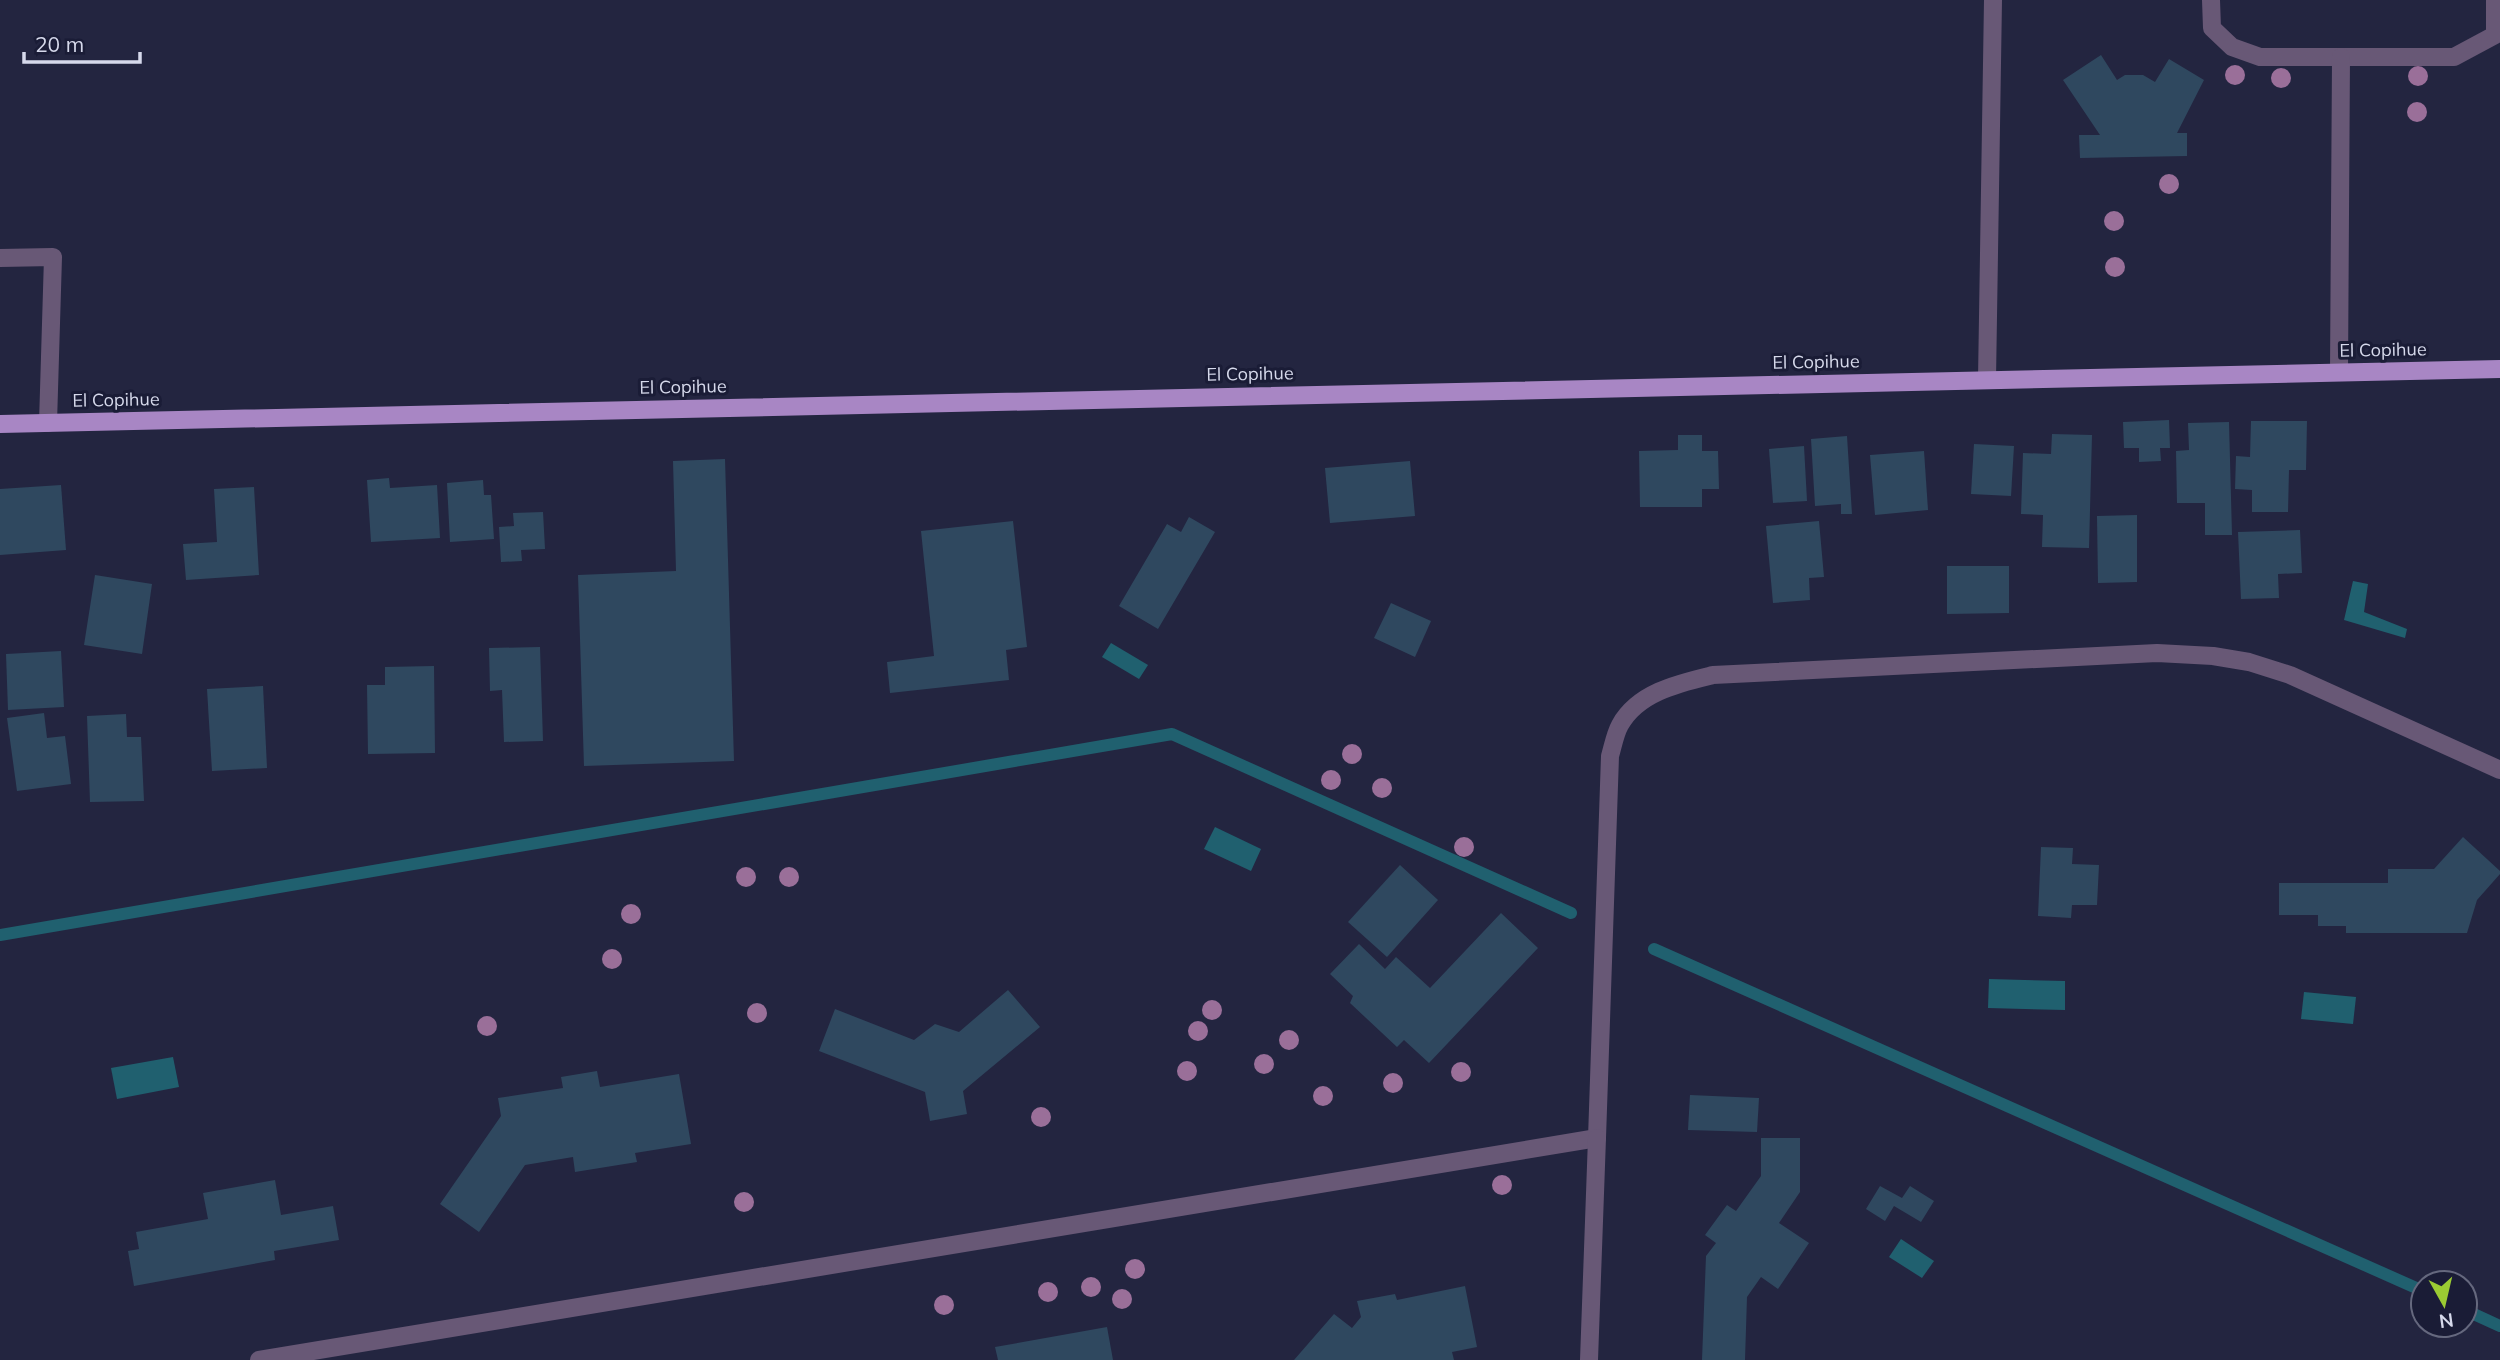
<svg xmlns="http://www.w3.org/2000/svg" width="2500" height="1360" viewBox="0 0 2500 1360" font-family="Mulish,sans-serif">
<rect width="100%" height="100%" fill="#232540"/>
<g fill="#20606f">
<polygon points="2353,581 2368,584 2364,612 2407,629 2405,638 2344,620"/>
<polygon points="1111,643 1148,665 1139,679 1102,657"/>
<polygon points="1215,827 1261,849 1251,871 1204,849"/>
<polygon points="1989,979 2065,981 2065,1010 1988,1008"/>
<polygon points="2304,992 2356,997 2353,1024 2301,1019"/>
<polygon points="173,1057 179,1087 117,1099 111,1068"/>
<polygon points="1901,1239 1934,1261 1922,1278 1889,1257"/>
</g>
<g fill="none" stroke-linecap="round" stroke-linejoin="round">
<g stroke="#20606f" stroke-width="12">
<polyline points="0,935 1172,734 1571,913"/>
<polyline points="1654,949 2423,1291"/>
<polyline points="2465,1310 2500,1326"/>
</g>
</g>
<g fill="#2f485f">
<polygon points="2101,55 2117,80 2125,75 2143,75 2155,82 2169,59 2204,80 2177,133 2187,133 2187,156 2080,158 2079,135 2100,135 2063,80"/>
<polygon points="2169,420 2170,448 2160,448 2161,461 2139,462 2139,448 2124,448 2123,422"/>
<polygon points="2251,421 2307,421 2306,470 2289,470 2288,512 2252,512 2252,490 2235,489 2236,456 2250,457"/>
<polygon points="2229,422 2232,535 2205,535 2205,503 2177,503 2176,451 2189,450 2188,423"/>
<polygon points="2052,434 2092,435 2089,548 2042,547 2043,515 2021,514 2023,453 2051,454"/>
<polygon points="1678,435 1702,435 1702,451 1718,451 1719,489 1702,489 1702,507 1640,507 1639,451 1678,450"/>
<polygon points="1847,436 1852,514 1841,514 1841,504 1815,506 1811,439"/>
<polygon points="1974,444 2014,446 2011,496 1971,494"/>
<polygon points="1804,446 1807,501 1773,503 1769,449"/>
<polygon points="1924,451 1928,510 1875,515 1870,455"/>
<polygon points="725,459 734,761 584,766 578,575 676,571 673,461"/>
<polygon points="1410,461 1415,516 1330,523 1325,468"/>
<polygon points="389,478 390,488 437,485 440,538 371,542 367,480"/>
<polygon points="483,480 484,495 491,495 494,539 450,542 447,483"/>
<polygon points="61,485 66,550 0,555 0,489"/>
<polygon points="254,487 259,575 186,580 183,544 217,542 214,489"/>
<polygon points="543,512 545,549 521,550 522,561 501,562 499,527 514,526 513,513"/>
<polygon points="2137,515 2137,582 2098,583 2097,516"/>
<polygon points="1189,517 1215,532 1158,629 1119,606 1167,524 1181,532"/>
<polygon points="1013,521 1027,647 1006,650 1009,680 890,693 887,662 934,656 921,531"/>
<polygon points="1819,521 1824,577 1809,578 1810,600 1773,603 1766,526"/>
<polygon points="2300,530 2302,573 2278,574 2279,598 2241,599 2238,532"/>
<polygon points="1947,566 2009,566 2009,613 1947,614"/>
<polygon points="95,575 152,584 142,654 84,645"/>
<polygon points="1391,603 1431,621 1415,657 1374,638"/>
<polygon points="540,647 543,741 504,742 502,690 490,691 489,648"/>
<polygon points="61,651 64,707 8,710 6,654"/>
<polygon points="434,666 435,753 368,754 367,685 385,685 385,667"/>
<polygon points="263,686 267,768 212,771 207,689"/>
<polygon points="44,713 47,738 65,736 71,784 17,791 7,718"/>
<polygon points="126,714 127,737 141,737 144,801 90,802 87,716"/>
<polygon points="2463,837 2500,871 2500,874 2477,900 2467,933 2346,933 2346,926 2318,926 2318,915 2279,915 2279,883 2388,883 2388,869 2434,869"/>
<polygon points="2041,847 2073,848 2072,864 2099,865 2097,905 2072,905 2071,918 2038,916"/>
<polygon points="1400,865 1438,900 1387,957 1348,922"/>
<polygon points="1501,913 1538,948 1429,1063 1404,1040 1397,1047 1350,1003 1353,996 1330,974 1359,944 1385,969 1396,957 1430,988"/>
<polygon points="1008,990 1040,1027 963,1091 967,1114 930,1121 925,1092 819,1051 835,1009 914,1040 935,1024 959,1032"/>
<polygon points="597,1071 600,1087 679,1074 691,1144 635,1153 637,1162 575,1172 573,1157 525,1165 479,1232 440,1204 501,1116 498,1098 563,1088 561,1077"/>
<polygon points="1690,1095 1759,1098 1757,1132 1688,1130"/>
<polygon points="1761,1138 1800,1138 1800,1192 1779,1223 1809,1243 1778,1289 1761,1277 1747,1297 1745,1360 1702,1360 1706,1256 1716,1243 1705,1235 1727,1205 1736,1211 1761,1176"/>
<polygon points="275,1180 281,1215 333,1206 339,1240 274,1251 275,1260 134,1286 128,1251 139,1249 136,1232 208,1219 203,1193"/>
<polygon points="1880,1186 1902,1198 1910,1186 1934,1201 1921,1222 1894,1206 1885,1221 1866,1209"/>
<polygon points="1465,1286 1477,1347 1452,1352 1454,1360 1294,1360 1334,1314 1352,1328 1361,1317 1357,1301 1395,1294 1397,1300"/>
<polygon points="1107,1327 1113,1360 998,1360 995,1347"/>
</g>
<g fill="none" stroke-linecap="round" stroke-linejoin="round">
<g stroke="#685876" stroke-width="18">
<polyline points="2211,0 2212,28 2232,47 2260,57 2454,57 2495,35 2495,0"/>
<polyline points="0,258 53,257 48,423"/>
<polyline points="2339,372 2341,57"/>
<polyline points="1987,380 1993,0"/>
<path d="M259,1360L1597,1138L1610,756C1613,746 1615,734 1620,725C1638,692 1680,683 1713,675L2157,653L2213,656L2249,662L2290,675L2500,770"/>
<polyline points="1589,1360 1597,1138"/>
</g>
<polyline stroke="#a886c4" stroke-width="18" points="0,424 2500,369"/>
</g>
<g fill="#9a6f99">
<circle cx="2235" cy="75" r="10"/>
<circle cx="2418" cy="76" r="10"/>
<circle cx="2281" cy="78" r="10"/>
<circle cx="2417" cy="112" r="10"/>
<circle cx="2169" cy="184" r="10"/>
<circle cx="2114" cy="221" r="10"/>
<circle cx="2115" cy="267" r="10"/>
<circle cx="1352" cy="754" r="10"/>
<circle cx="1331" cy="780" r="10"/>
<circle cx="1382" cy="788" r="10"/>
<circle cx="1464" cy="847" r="10"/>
<circle cx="746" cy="877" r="10"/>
<circle cx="789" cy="877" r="10"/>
<circle cx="631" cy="914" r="10"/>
<circle cx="612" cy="959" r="10"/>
<circle cx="1212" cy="1010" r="10"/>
<circle cx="757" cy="1013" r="10"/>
<circle cx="487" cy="1026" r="10"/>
<circle cx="1198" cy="1031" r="10"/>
<circle cx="1289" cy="1040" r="10"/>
<circle cx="1264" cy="1064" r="10"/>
<circle cx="1187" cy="1071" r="10"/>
<circle cx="1461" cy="1072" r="10"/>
<circle cx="1393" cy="1083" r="10"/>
<circle cx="1323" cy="1096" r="10"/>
<circle cx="1041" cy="1117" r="10"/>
<circle cx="1502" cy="1185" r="10"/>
<circle cx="744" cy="1202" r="10"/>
<circle cx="1135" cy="1269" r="10"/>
<circle cx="1091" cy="1287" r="10"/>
<circle cx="1048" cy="1292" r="10"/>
<circle cx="1122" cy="1299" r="10"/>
<circle cx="944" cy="1305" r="10"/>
</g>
<g text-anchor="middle" stroke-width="6" stroke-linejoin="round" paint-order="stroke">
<g font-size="18" fill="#d6d9eb" stroke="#1a1c36">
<text transform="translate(2383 350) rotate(-1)" y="6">El Copihue</text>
<text transform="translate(1816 362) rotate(-1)" y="6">El Copihue</text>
<text transform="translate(1250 374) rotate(-1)" y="6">El Copihue</text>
<text transform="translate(683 387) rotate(-1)" y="6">El Copihue</text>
<text transform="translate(116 400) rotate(-1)" y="6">El Copihue</text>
</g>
</g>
<g transform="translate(2444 1304) rotate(172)"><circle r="33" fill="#1a1c36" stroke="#65687e" stroke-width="2"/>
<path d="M0-5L12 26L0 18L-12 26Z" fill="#9bcb33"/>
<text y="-10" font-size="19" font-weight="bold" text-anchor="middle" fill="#d6d9eb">N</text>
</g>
<path d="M24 52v10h116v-10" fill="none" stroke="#d6d9eb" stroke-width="3.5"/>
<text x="35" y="52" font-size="21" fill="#d6d9eb" stroke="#1a1c36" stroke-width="5" paint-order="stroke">20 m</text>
</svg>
